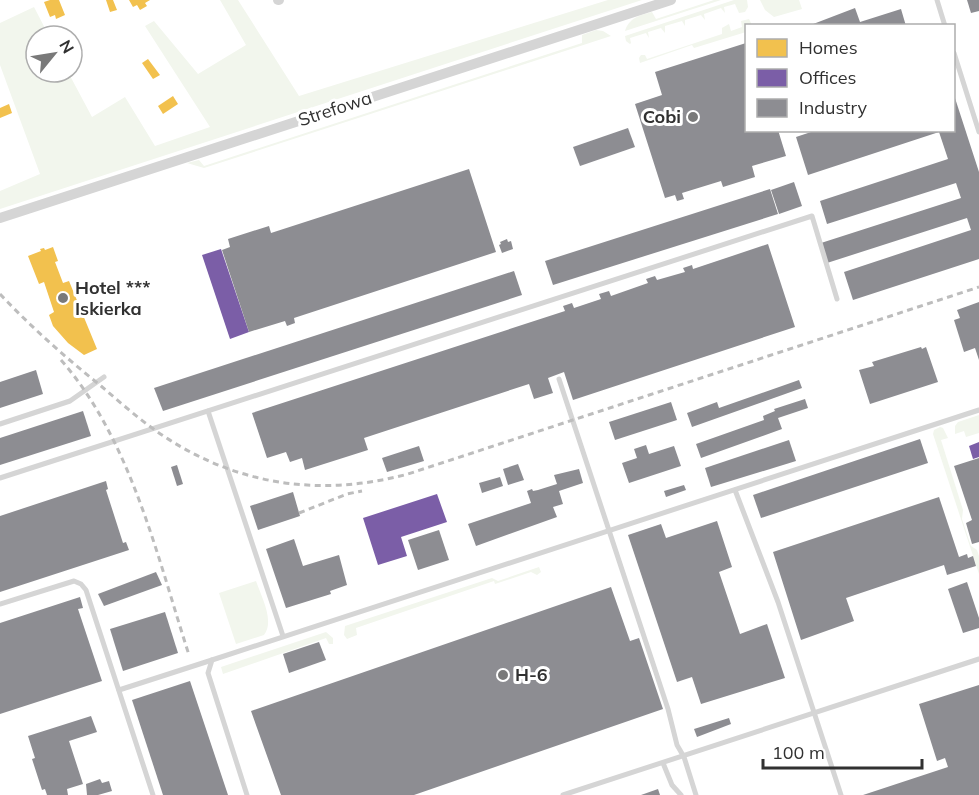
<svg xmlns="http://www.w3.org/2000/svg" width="979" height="795" viewBox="0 0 979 795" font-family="Mulish,sans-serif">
<rect width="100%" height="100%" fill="#fff"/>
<g fill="#f2f6ed">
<polygon points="220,0 238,0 299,96 608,0 642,0 0,209 0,191 40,174 0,65 0,23 34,7 49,36 36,36 36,72 68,72 92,117 125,97 155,146 210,127 145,26 154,21 198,74 246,45"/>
<path d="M714,0H721L625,31C629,18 640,15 652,12L656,19Z"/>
<polygon points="734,0 747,0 748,7 745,12 739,13 735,4 724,7 725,13 721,8 704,14 705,20 701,15 685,20 685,26 682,21 665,26 665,33 661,28 648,32 649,38 646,33 630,38 631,43 630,44 626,41 625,36"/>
<polygon points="760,0 799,0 802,9 774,17 765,10"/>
<polygon points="749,19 752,25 746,26 746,32 694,48 692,45 640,63 639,58 641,55 645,55 647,59 722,34 722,28 729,24 731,31 742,27 741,21"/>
<polygon points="596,30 603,31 611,36 204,168 187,163 199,160 204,166 582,43 582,35"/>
<polygon points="979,415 979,433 966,437 964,431 955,434 955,426 958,422"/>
<polygon points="940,427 943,428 948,438 941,440 963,510 962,519 971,546 977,550 979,556 979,574 933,434 934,430"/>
<polygon points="539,567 541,572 537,575 531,572 495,584 494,581 356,628 357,635 347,639 344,635 345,626 492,578 498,581"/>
<path d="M256,581C261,596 275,621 264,635L236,644L219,593Z"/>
<polygon points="326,632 333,638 333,644 329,644 326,638 223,674 221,667"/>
</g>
<g fill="#f2c14e">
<polygon points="50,0 59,0 65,15 56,19 55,15 50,17 44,2"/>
<polygon points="106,0 113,0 117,10 110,12"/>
<polygon points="129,0 150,0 145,3 147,6 140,10 137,5 133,7"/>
<polygon points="148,59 160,75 153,79 142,63"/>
<polygon points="173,96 178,104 163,114 158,106"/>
<polygon points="9,104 12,113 0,118 0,108"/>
<polygon points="53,247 58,261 55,262 63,283 69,281 97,349 84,355 68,343 53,326 49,315 54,312 44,282 39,284 28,256 41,251 40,249 44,248 45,250"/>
</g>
<g fill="#7b5ea7">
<polygon points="221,249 249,332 230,339 202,255"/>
<polygon points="979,442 979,457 973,459 969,446"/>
<polygon points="437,494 447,522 401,537 407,556 378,565 363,518"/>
</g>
<g fill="#8d8d92">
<polygon points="967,0 979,0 979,11 971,13"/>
<polygon points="855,8 860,22 901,9 906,26 808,26"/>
<polygon points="746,43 746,130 778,130 786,156 752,166 755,177 723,187 721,181 682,193 684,199 677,201 675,195 665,198 635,104 662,95 655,72"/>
<polygon points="954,95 979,172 979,259 853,300 844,272 971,230 967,218 827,263 821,243 961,198 956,183 827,224 820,201 948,159 939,132 808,175 796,137 817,130 954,130"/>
<polygon points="628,128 635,147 580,166 573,147"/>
<polygon points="469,169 496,252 294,318 295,323 287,326 285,321 249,332 222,250 230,247 228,239 269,226 271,233"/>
<polygon points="794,182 802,206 779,214 771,190"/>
<polygon points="770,189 778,214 553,285 545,261"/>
<polygon points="507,239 508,242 511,241 513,249 502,253 499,245 501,244 500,242"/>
<polygon points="768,244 795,327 573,400 564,372 548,378 553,393 534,399 529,384 364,438 368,450 305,470 302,458 290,462 286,452 267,458 252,413 565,311 563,306 572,303 574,308 601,299 599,294 609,291 611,296 648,283 646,279 655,276 657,280 685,272 683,268 692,265 693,269"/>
<polygon points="514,271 522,295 163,411 154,388"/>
<polygon points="979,302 979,360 975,348 964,352 954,320 960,318 957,310"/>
<polygon points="921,347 922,349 926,347 938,382 870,404 859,370 874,366 872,362"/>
<polygon points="36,370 43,394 0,408 0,382"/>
<polygon points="799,380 802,388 692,427 687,413 717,402 719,408"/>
<polygon points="805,399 808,408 778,418 782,429 701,458 696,444 764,420 763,416 775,411 774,409"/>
<polygon points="671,402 677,420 615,440 609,422"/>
<polygon points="83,411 91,436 0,465 0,438"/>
<polygon points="920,439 928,463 761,518 753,495"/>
<polygon points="789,440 796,461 711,487 705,468"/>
<polygon points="646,445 649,454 674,446 681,466 629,483 622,463 637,458 634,449"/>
<polygon points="419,446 424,461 387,472 382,458"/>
<polygon points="979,458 979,542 972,544 966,523 972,520 954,466"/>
<polygon points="518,464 524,480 508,485 503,469"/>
<polygon points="177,465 183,484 177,486 171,467"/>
<polygon points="579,469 583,483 559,491 563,504 553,507 557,517 476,546 468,524 531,503 527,491 532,489 533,491 538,490 557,484 554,475"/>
<polygon points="500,477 503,486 482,493 479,483"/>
<polygon points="106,481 108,489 106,490 123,543 126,542 129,550 0,592 0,516"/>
<polygon points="684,485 686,490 666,497 664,491"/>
<polygon points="293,492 300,516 258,530 250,506"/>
<polygon points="939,497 959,557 967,554 968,558 973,556 976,566 947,575 944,565 846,598 854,621 801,640 773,552"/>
<polygon points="717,521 732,567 719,572 740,634 767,624 785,678 701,704 692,677 677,682 628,535 661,524 666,538"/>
<polygon points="439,530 449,560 418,570 408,540"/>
<polygon points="294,539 303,566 339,555 347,585 330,591 331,594 286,608 266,549"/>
<polygon points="156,572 162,585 104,606 98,594"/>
<polygon points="967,582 979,618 979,628 963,633 948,589"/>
<polygon points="611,587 630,641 639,638 663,709 414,795 281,795 251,711"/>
<polygon points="80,597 83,608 78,609 102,681 0,714 0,623"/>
<polygon points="165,612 178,653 123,671 110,629"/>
<polygon points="319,642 326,660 289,673 283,654"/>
<polygon points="190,681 228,795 163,795 132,700"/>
<polygon points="979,685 979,795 863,795 948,767 945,758 937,761 919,704"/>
<polygon points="91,716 97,732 69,741 83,784 67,789 68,795 47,795 45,789 42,790 32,759 35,758 28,736"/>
<polygon points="729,718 731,724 697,737 694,729"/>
<polygon points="100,779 102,783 109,781 112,791 98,795 87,795 86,784"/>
<polygon points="658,789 660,795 641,795"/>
</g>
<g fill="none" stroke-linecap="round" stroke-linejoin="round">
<g stroke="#d5d5d5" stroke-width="5">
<polyline points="937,0 945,26"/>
<polyline points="954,53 979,132"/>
<polyline points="559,379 668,709 677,745 684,757 696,795"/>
<polyline points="208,411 283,636"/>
<polyline points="0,424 70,401 104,377"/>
<polyline points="0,478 812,216 837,299"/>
<polyline points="735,490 778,602 841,795"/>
<polyline points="0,604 74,581 81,584 86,590 153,795"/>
<polyline points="119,690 212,660"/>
<polyline points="663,763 672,785 681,795"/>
<polyline points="247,795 208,673 212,660 979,410"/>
<polyline points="563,795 979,659"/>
</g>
<g stroke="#d5d5d5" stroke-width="10">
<polyline points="278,0 279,0"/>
<polyline points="0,218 671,0"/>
</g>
<g stroke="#bdbdbd" stroke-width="3" stroke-dasharray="6 4.5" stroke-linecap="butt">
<path d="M0,294C31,327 65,357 101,386C121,403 142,422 165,437C240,486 322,497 408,474L979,287"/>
<path d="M61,360C131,440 157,556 189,655"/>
<polyline points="299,513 347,494 362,491"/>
</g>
</g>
<g fill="#797979" stroke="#fff" stroke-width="2">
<circle cx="693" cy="117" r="6"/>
<circle cx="63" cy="298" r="6"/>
<circle cx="503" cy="675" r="6"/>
</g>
<g text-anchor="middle" stroke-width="6" stroke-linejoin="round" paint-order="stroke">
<g font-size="18" fill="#313131" stroke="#fff">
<text transform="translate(335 109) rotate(-18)" y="6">Strefowa</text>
</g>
<g font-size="18" font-weight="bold" fill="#313131" stroke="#fff" text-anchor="start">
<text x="681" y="123" text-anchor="end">Cobi</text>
<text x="75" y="294">Hotel ***<tspan x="75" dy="21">Iskierka</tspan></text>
<text x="515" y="681">H-6</text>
</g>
</g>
<rect x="745" y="24" width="210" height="108" fill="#ffffff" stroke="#adadad" stroke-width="1.5"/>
<rect x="757" y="39" width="30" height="18" fill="#f2c14e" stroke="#adadad" stroke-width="1.5"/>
<text x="799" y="54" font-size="18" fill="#313131">Homes</text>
<rect x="757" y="69" width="30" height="18" fill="#7b5ea7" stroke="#adadad" stroke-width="1.5"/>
<text x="799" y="84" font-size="18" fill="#313131">Offices</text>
<rect x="757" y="99" width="30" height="18" fill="#8d8d92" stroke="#adadad" stroke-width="1.5"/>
<text x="799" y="114" font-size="18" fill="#313131">Industry</text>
<g transform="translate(54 54) rotate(60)"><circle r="28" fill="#ffffff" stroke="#adadad" stroke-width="1.5"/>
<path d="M0-4.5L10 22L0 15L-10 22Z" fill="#797979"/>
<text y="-9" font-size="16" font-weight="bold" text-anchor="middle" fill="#313131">N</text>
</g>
<path d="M763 759v9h159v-9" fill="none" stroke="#313131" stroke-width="3"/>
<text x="772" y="759" font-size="18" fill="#313131" stroke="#ffffff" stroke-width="4.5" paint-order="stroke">100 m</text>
</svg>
